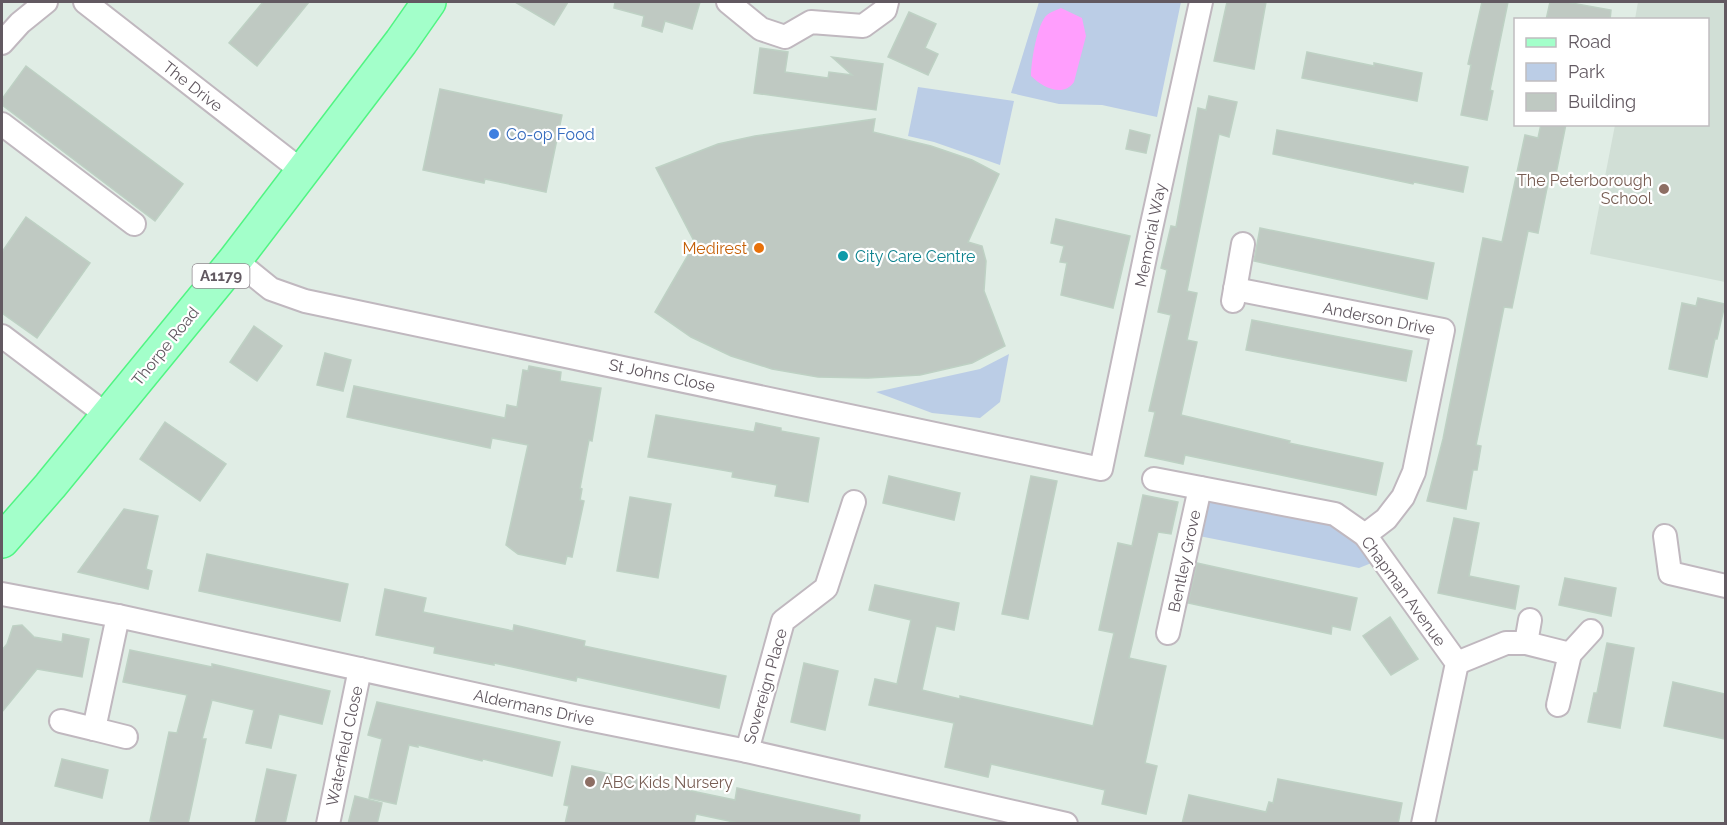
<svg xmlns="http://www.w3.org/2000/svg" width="1727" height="825" viewBox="0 0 1727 825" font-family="Raleway,sans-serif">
<rect width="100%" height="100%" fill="#e0ede5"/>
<polygon fill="#d1dfd6" points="1638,2 1725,2 1725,282 1590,254 1615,125 1708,124 1708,20 1635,19"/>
<g fill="#bbcde6">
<polygon points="1039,2 1181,2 1157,117 1102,105 1059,104 1011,93"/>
<polygon points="918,87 1014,101 1000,165 934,142 908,136"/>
<polygon points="1009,354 1000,402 980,418 932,413 876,392 980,369"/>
<polygon points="1203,494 1334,518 1379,560 1359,568 1194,535"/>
</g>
<path fill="#ff9efd" d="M1061,8L1082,18L1086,36L1074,82C1063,98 1042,87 1031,76C1031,63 1037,23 1047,15C1050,12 1057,10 1061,8Z"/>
<g fill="#bfc9c2" stroke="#bed1c4" stroke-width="1.5">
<polygon points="263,2 309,2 257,66 229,43"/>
<polygon points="515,2 568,2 554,25"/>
<polygon points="615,2 700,2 692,29 665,21 662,32 642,26 644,16 614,8"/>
<polygon points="1227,2 1266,2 1254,69 1214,61"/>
<polygon points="1482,2 1508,2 1490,90 1493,91 1487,120 1461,115 1471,65 1468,64"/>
<polygon points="1550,2 1566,2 1611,10 1610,20 1546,20"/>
<polygon points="909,12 936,24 925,48 938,54 928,75 888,57"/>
<polygon points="760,48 788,52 785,72 828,78 829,72 852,75 832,57 883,64 876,110 754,93"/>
<polygon points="1307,52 1374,66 1374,63 1422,73 1417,101 1302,78"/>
<polygon points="26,66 183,184 155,221 2,105 2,99"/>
<polygon points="440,89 562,115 546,192 485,179 484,183 423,170"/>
<polygon points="1209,96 1237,102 1229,137 1219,134 1187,291 1197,293 1187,340 1197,342 1181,415 1290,441 1289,443 1383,463 1376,495 1185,455 1183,464 1145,456 1155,412 1149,411 1171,315 1158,312 1167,270 1161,268 1171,226 1176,227 1198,108 1206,110"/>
<polygon points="875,119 873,132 931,146 972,160 999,174 968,242 982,246 986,261 984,291 1005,346 972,363 920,375 868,378 818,377 772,369 731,356 691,337 655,312 695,243 656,168 718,144 755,136"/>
<polygon points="1541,124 1566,124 1555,179 1549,178 1538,233 1528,231 1512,308 1504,307 1476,445 1481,446 1477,470 1473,470 1466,509 1427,501 1443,439 1483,238 1502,242 1525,135 1538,138"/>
<polygon points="1130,130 1150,135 1146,153 1126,149"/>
<polygon points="1277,130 1468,167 1463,192 1414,182 1413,184 1273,154"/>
<polygon points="26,217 90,263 37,338 2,313 2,252"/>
<polygon points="1056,219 1130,236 1113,308 1061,295 1067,263 1060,262 1064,246 1051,243"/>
<polygon points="1260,228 1434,263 1427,299 1254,261"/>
<polygon points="1698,298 1725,304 1717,339 1715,339 1707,377 1669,369 1682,303 1696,306"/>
<polygon points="1252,320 1412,351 1406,381 1246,350"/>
<polygon points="254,326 282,346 257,381 230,362"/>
<polygon points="325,353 351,360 343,391 317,385"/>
<polygon points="529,366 561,372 560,381 601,388 592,441 589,440 580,488 582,489 580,500 584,501 572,557 567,556 565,564 518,554 506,545 528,445 492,438 490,448 347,417 354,386 505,418 507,405 517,407 523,370 528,371"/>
<polygon points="656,415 754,432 756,423 781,428 781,431 819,438 808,502 775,496 777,485 732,477 733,472 648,457"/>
<polygon points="165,422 226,464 200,501 140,459"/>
<polygon points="889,476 960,493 954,520 883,503"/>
<polygon points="1031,476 1057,481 1028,619 1002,614"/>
<polygon points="1143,495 1178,502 1171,534 1158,532 1129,658 1166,666 1145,763 1157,766 1146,814 1102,804 1105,790 991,764 988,777 945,767 954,723 869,705 875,679 897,684 911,620 869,610 875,585 959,603 954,630 936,626 922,690 960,699 960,696 1093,726 1114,633 1099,630 1118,543 1132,546"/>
<polygon points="630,497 671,504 658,578 617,571"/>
<polygon points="124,509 158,516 146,569 152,571 148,589 78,572"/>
<polygon points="1454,518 1479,523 1469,576 1519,586 1515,609 1438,593"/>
<polygon points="207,554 348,584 340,621 199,591"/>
<polygon points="1197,563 1357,598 1350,630 1332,626 1331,634 1188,603"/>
<polygon points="1565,578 1616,588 1611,616 1559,605"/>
<polygon points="385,589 426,598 423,612 513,631 514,625 585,641 584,646 726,676 719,708 577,677 576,681 494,663 494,665 434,653 435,647 376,635"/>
<polygon points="1390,617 1418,659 1391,675 1363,636"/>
<polygon points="22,625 34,637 62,642 63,634 89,639 82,677 37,669 2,712 2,650 7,644 13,626"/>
<polygon points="1607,643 1634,648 1620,728 1588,722 1594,693 1597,693"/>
<polygon points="130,650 212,667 212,664 330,691 322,724 279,714 271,748 246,743 254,710 212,700 202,739 206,739 188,824 162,824 150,821 169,732 177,733 187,695 123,682"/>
<polygon points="804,663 838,671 825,730 791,722"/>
<polygon points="1673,682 1725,694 1725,739 1664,726"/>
<polygon points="377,702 560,742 552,776 483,759 482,761 418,745 418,747 409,745 396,804 369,798 382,739 368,735"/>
<polygon points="62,759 108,770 102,798 55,786"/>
<polygon points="572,766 735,800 737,788 860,815 859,824 743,824 696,814 694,824 565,824 569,806 564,805"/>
<polygon points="267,769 296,775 285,824 255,824"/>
<polygon points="1278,779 1402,803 1398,824 1182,824 1189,795 1266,812 1269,802 1273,803"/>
<polygon points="355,796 382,803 377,824 348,824"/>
</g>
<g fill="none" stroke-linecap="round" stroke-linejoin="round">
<defs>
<g id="minor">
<polyline points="85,2 302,171"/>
<polyline points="728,2 761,29 785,37 811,22 863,26 885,10 887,2"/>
<polyline points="2,43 20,23 46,2"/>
<polyline points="2,124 134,224"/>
<polyline points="235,260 271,289 305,301 1101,469 1150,233 1201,2"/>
<polyline points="1235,289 1443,330 1414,472 1403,497 1386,519 1365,535"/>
<polyline points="1233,301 1243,244"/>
<polyline points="2,336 108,416"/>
<polyline points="1154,479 1335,514 1365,535 1457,663 1423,824"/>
<polyline points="1665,536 1670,573 1726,586"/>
<polyline points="2,594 118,616 578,717 747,751 1066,824"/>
<polyline points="118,616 94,729 126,737"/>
<polyline points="1168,633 1200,488"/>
<polyline points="1526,643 1530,620"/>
<polyline points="1457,663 1506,643 1526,643 1570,654"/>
<polyline points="1558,705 1570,654 1591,631"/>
<polyline points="61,721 94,729"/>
<polyline points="747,751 783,621 826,588 854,502"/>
<polyline points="328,824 360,669"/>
</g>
<polyline id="primary" points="2,541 50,486 235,260 401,42 429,2"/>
</defs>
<use href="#minor" stroke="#c0b8bf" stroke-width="26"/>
<use href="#primary" stroke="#50f583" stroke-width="36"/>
<use href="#minor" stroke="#fff" stroke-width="22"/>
<use href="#primary" stroke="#a3ffca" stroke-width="33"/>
</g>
<circle fill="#3f7fe0" stroke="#fff" stroke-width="2" cx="494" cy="134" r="6"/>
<g fill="#8d6e63" stroke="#fff" stroke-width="2">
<circle cx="1664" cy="189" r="6"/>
<circle cx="590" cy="782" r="6"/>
</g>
<circle fill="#e8710a" stroke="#fff" stroke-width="2" cx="759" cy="248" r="6"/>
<circle fill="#0f9aa8" stroke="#fff" stroke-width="2" cx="843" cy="256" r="6"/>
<g text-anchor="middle" stroke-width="4.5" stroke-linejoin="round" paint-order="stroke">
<rect fill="#fff" stroke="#918b90" stroke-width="1.5" x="192.5" y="264" width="57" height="24" rx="4.5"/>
<g font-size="15" font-weight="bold" fill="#625961">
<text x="221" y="281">A1179</text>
</g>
<g font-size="16" fill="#625961" stroke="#fff">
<text transform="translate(193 86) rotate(38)" y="6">The Drive</text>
<text transform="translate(1150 235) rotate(-79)" y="6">Memorial Way</text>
<text transform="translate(1379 318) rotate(11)" y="6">Anderson Drive</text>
<text transform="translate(165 346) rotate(-51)" y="6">Thorpe Road</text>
<text transform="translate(662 375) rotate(12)" y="6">St Johns Close</text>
<text transform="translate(1184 561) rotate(-78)" y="6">Bentley Grove</text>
<text transform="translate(1404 591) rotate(54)" y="6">Chapman Avenue</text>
<text transform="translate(765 686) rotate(-74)" y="6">Sovereign Place</text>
<text transform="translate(534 707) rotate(12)" y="6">Aldermans Drive</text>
<text transform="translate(344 746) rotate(-78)" y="6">Waterfield Close</text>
</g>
<g font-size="16" fill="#366cbe" stroke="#fff" text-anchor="start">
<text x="506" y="140">Co-op Food</text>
</g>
<g font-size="16" fill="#785e54" stroke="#fff" text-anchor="end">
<text x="1652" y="186">The Peterborough<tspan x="1652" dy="18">School</tspan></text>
<text x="602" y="788" text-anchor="start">ABC Kids Nursery</text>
</g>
<g font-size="16" fill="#c56008" stroke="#fff" text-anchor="end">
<text x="747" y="254">Medirest</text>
</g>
<g font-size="16" fill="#0d838f" stroke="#fff" text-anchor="start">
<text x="855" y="262">City Care Centre</text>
</g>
</g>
<rect width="1727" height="825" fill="none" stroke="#625961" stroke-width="6"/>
<rect x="1514" y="18" width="195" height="108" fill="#ffffff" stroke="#c0bdc0" stroke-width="1.5"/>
<rect x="1526" y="38" width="30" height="9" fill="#a3ffca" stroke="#c0bdc0" stroke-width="1.5"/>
<text x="1568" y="48" font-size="18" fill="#625961">Road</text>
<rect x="1526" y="63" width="30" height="18" fill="#bbcde6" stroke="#c0bdc0" stroke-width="1.5"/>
<text x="1568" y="78" font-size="18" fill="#625961">Park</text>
<rect x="1526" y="93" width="30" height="18" fill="#bfc9c2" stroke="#c0bdc0" stroke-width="1.5"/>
<text x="1568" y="108" font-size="18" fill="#625961">Building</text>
</svg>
